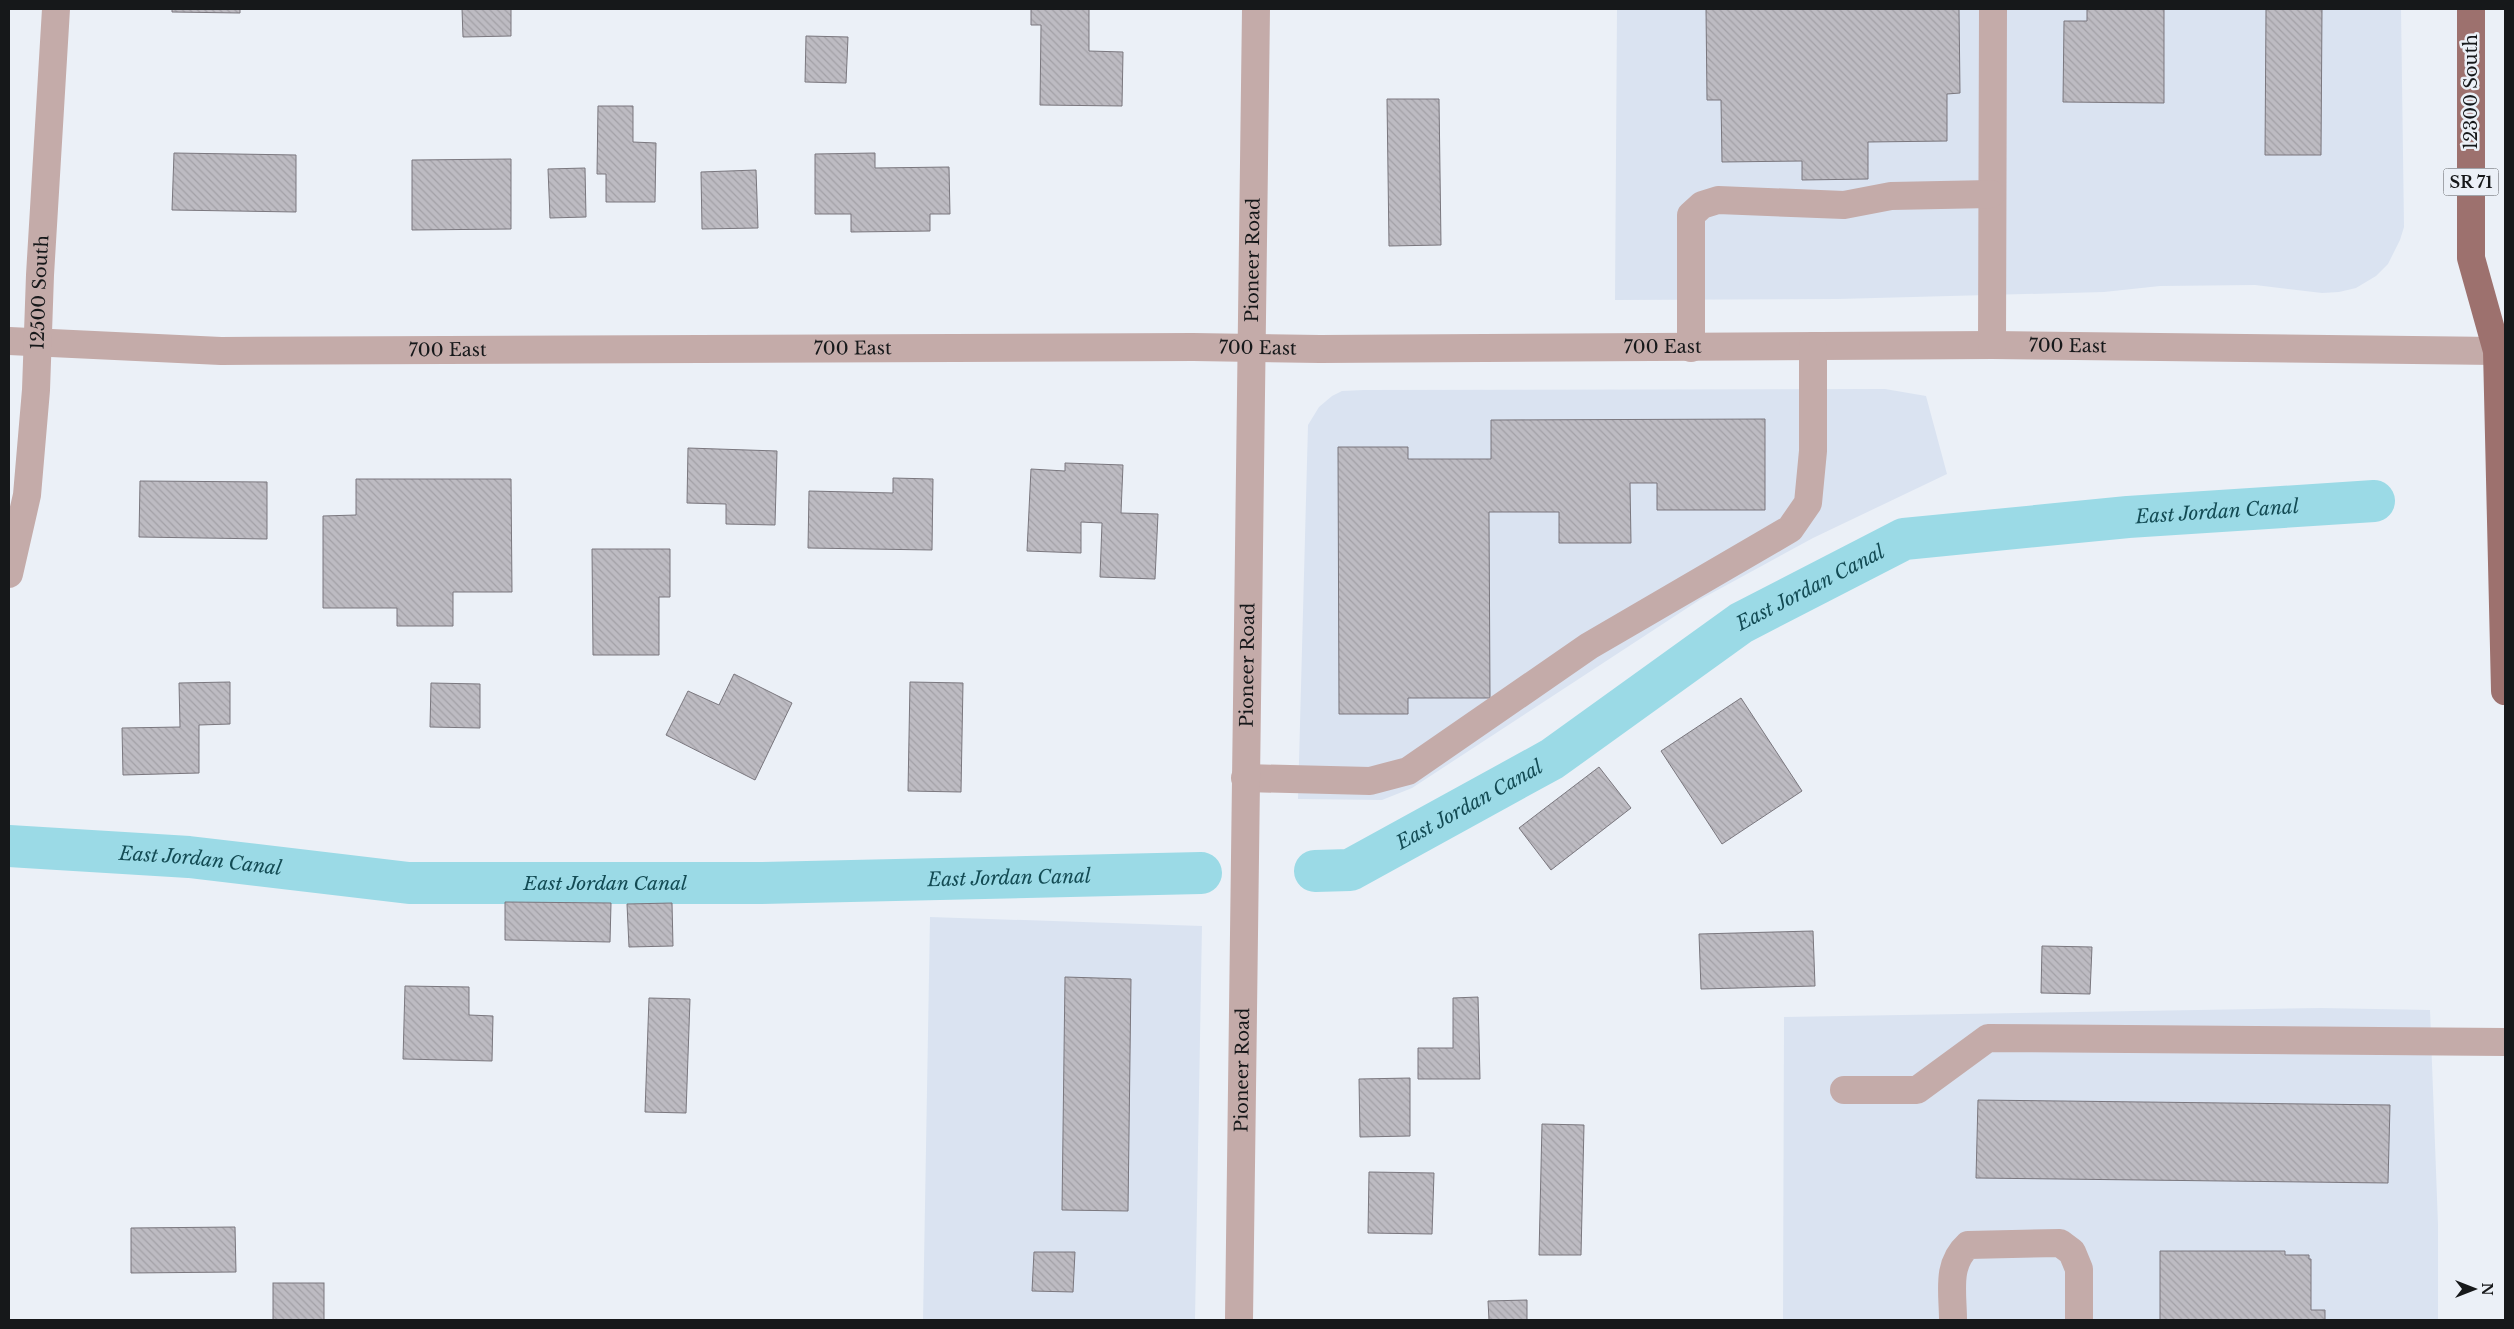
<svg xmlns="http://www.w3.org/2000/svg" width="2514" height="1329" viewBox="0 0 2514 1329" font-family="'Libre Baskerville',serif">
<defs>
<pattern id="building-back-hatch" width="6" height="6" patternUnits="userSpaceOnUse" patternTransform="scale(1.25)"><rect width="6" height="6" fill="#bdbbc2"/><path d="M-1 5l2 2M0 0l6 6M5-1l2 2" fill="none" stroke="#a2a0a6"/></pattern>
</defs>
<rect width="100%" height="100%" fill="#ebf0f7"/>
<g fill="#dae3f1">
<polygon points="1617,9 2401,9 2404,227 2400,240 2388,264 2376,276 2356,288 2339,292 2322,293 2255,285 2160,286 2104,292 1838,299 1615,300"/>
<polygon points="1885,389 1926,396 1947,474 1813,538 1701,599 1412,788 1382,800 1298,799 1308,425 1319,407 1332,396 1342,391 1364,390"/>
<polygon points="930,917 1202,926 1195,1320 923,1320"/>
<polygon points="2321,1008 2430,1010 2438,1224 2438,1320 1783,1320 1784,1017"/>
</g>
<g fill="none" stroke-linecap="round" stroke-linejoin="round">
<g stroke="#9bdae6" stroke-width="42">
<path id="s1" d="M9,846L189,857L409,883H761L1201,873"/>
<path id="s2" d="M1315,871L1350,870L1552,759L1741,623L1904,539L2128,517L2374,501"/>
</g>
</g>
<g fill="url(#building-back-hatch)" stroke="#7a777e">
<polygon points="172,9 240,9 240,13 172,12"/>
<polygon points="462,9 511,9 511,36 463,37"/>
<polygon points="1031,9 1089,9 1089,51 1123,52 1122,106 1040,105 1041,25 1031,25"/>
<polygon points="1706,9 1959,9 1960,93 1947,94 1947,141 1868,142 1868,179 1802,180 1802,161 1722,162 1721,100 1707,100"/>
<polygon points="2087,9 2164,9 2164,103 2063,102 2064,21 2087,21"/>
<polygon points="2266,9 2322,9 2321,155 2265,155"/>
<polygon points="806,36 848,37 846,83 805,82"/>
<polygon points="1387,99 1439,99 1441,245 1389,246"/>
<polygon points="598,106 633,106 633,142 656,143 655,202 606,202 606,174 597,174"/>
<polygon points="174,153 296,155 296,212 172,210"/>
<polygon points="875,153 875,168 949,167 950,214 930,214 930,231 851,232 851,214 815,214 815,154"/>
<polygon points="511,159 511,229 412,230 412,160"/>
<polygon points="585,168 586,217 550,218 548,169"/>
<polygon points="756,170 758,228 702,229 701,172"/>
<polygon points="1765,419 1765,510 1657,510 1657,483 1630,483 1631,543 1559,543 1559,512 1489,512 1490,698 1408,698 1408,714 1339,714 1338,447 1408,447 1408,459 1491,459 1491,420"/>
<polygon points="688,448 777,451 775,525 726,524 726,504 687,503"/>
<polygon points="1065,463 1123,465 1121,513 1158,514 1155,579 1100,577 1102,523 1081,522 1081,553 1027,551 1031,469 1065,471"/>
<polygon points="893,478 933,479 932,550 808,548 809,491 893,493"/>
<polygon points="356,479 511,479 512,592 453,592 453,626 397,626 397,608 323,608 323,516 356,515"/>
<polygon points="140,481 267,482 267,539 139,537"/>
<polygon points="592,549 670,549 670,597 659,597 659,655 593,655"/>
<polygon points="734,674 792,703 755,780 666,735 688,691 719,705"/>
<polygon points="230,682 230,724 199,725 199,773 123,775 122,728 180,727 179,683"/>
<polygon points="910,682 963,683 961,792 908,791"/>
<polygon points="431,683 480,684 480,728 430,727"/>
<polygon points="1741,698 1802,791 1722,844 1661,751"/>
<polygon points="1599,767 1631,808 1551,870 1519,828"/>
<polygon points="505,902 611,903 610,942 505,940"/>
<polygon points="672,903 673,946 629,947 627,904"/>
<polygon points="1813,931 1815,986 1701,989 1699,934"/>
<polygon points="2042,946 2092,947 2090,994 2041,993"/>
<polygon points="1065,977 1131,979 1128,1211 1062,1210"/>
<polygon points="405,986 469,987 469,1015 493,1016 492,1061 403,1059"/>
<polygon points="1478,997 1480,1079 1418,1079 1418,1048 1453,1048 1453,998"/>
<polygon points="649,998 690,999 686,1113 645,1112"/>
<polygon points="1410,1078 1410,1136 1360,1137 1359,1079"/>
<polygon points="1978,1100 2390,1105 2388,1183 1976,1178"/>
<polygon points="1542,1124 1584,1125 1581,1255 1539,1255"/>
<polygon points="1369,1172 1434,1173 1432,1234 1368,1233"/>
<polygon points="235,1227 236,1272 131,1273 131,1228"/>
<polygon points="2160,1251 2285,1251 2285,1255 2309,1255 2309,1259 2311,1259 2311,1310 2325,1310 2325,1320 2160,1320"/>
<polygon points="1034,1252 1075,1252 1073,1292 1032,1291"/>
<rect x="273" y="1283" width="51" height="37"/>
<polygon points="1527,1300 1527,1320 1489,1320 1488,1301"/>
</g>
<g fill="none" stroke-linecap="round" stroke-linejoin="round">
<g stroke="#c4aba9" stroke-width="28">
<path id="s3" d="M9,341L221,351L1193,347L1320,349L1992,345L2497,351"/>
<polyline points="1992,345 1993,9"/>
<polyline points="1691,348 1691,215 1702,205 1718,200 1844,205 1891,196 1991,194"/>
<path id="s4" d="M9,574L27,495L36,390L40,275L56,9"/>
<polyline points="1245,778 1370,781 1408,771 1589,646 1790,529 1808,503 1813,451 1813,346"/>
<polyline points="1844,1090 1917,1090 1988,1038 2505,1042"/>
<path id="s5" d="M1239,1320L1256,9"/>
<path d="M1953,1320C1953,1292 1946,1265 1968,1245L2060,1243L2072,1252L2079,1269V1320"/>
</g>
<polyline stroke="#9d716e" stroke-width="28" points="2471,9 2471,258 2497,351 2505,691"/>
</g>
<g text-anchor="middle" stroke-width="5" stroke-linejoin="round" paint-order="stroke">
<rect fill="#ebf0f7" stroke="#56595c" stroke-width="1" x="2443.5" y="168.5" width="55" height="27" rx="4"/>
<g font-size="16" font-weight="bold" fill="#16181a">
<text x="2471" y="188">SR 71</text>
</g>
<g font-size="18" fill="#16181a" stroke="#ebf0f7">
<text transform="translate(2471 92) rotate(-90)" y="6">12300 South</text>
<text dy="6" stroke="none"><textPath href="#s5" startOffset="1060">Pioneer Road</textPath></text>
<text dy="6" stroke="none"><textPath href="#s4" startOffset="284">12500 South</textPath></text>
<text dy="6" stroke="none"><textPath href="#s3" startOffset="2059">700 East</textPath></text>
<text dy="6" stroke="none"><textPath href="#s3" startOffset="1249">700 East</textPath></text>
<text dy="6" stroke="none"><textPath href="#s3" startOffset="1654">700 East</textPath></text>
<text dy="6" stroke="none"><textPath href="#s3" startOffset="844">700 East</textPath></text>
<text dy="6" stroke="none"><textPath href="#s3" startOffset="439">700 East</textPath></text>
<text dy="6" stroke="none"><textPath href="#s5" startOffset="655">Pioneer Road</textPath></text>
<text dy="6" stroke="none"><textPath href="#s5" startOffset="250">Pioneer Road</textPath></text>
</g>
<g font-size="19" font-style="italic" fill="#134b54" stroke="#ebf0f7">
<text dy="7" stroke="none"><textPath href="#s2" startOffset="996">East Jordan Canal</textPath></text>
<text dy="7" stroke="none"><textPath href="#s2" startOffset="576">East Jordan Canal</textPath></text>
<text dy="7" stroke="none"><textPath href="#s2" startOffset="171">East Jordan Canal</textPath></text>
<text dy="7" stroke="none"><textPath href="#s1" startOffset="192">East Jordan Canal</textPath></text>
<text dy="7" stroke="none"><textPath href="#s1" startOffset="1002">East Jordan Canal</textPath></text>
<text dy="7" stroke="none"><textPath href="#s1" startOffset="598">East Jordan Canal</textPath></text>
</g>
</g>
<rect width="2514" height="1329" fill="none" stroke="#16181a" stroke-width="20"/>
<g transform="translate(2474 1289) rotate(90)" stroke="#ebf0f7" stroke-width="4" paint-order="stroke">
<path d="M0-4L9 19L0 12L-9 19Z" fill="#16181a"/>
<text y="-8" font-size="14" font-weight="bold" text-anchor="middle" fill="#16181a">N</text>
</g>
</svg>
